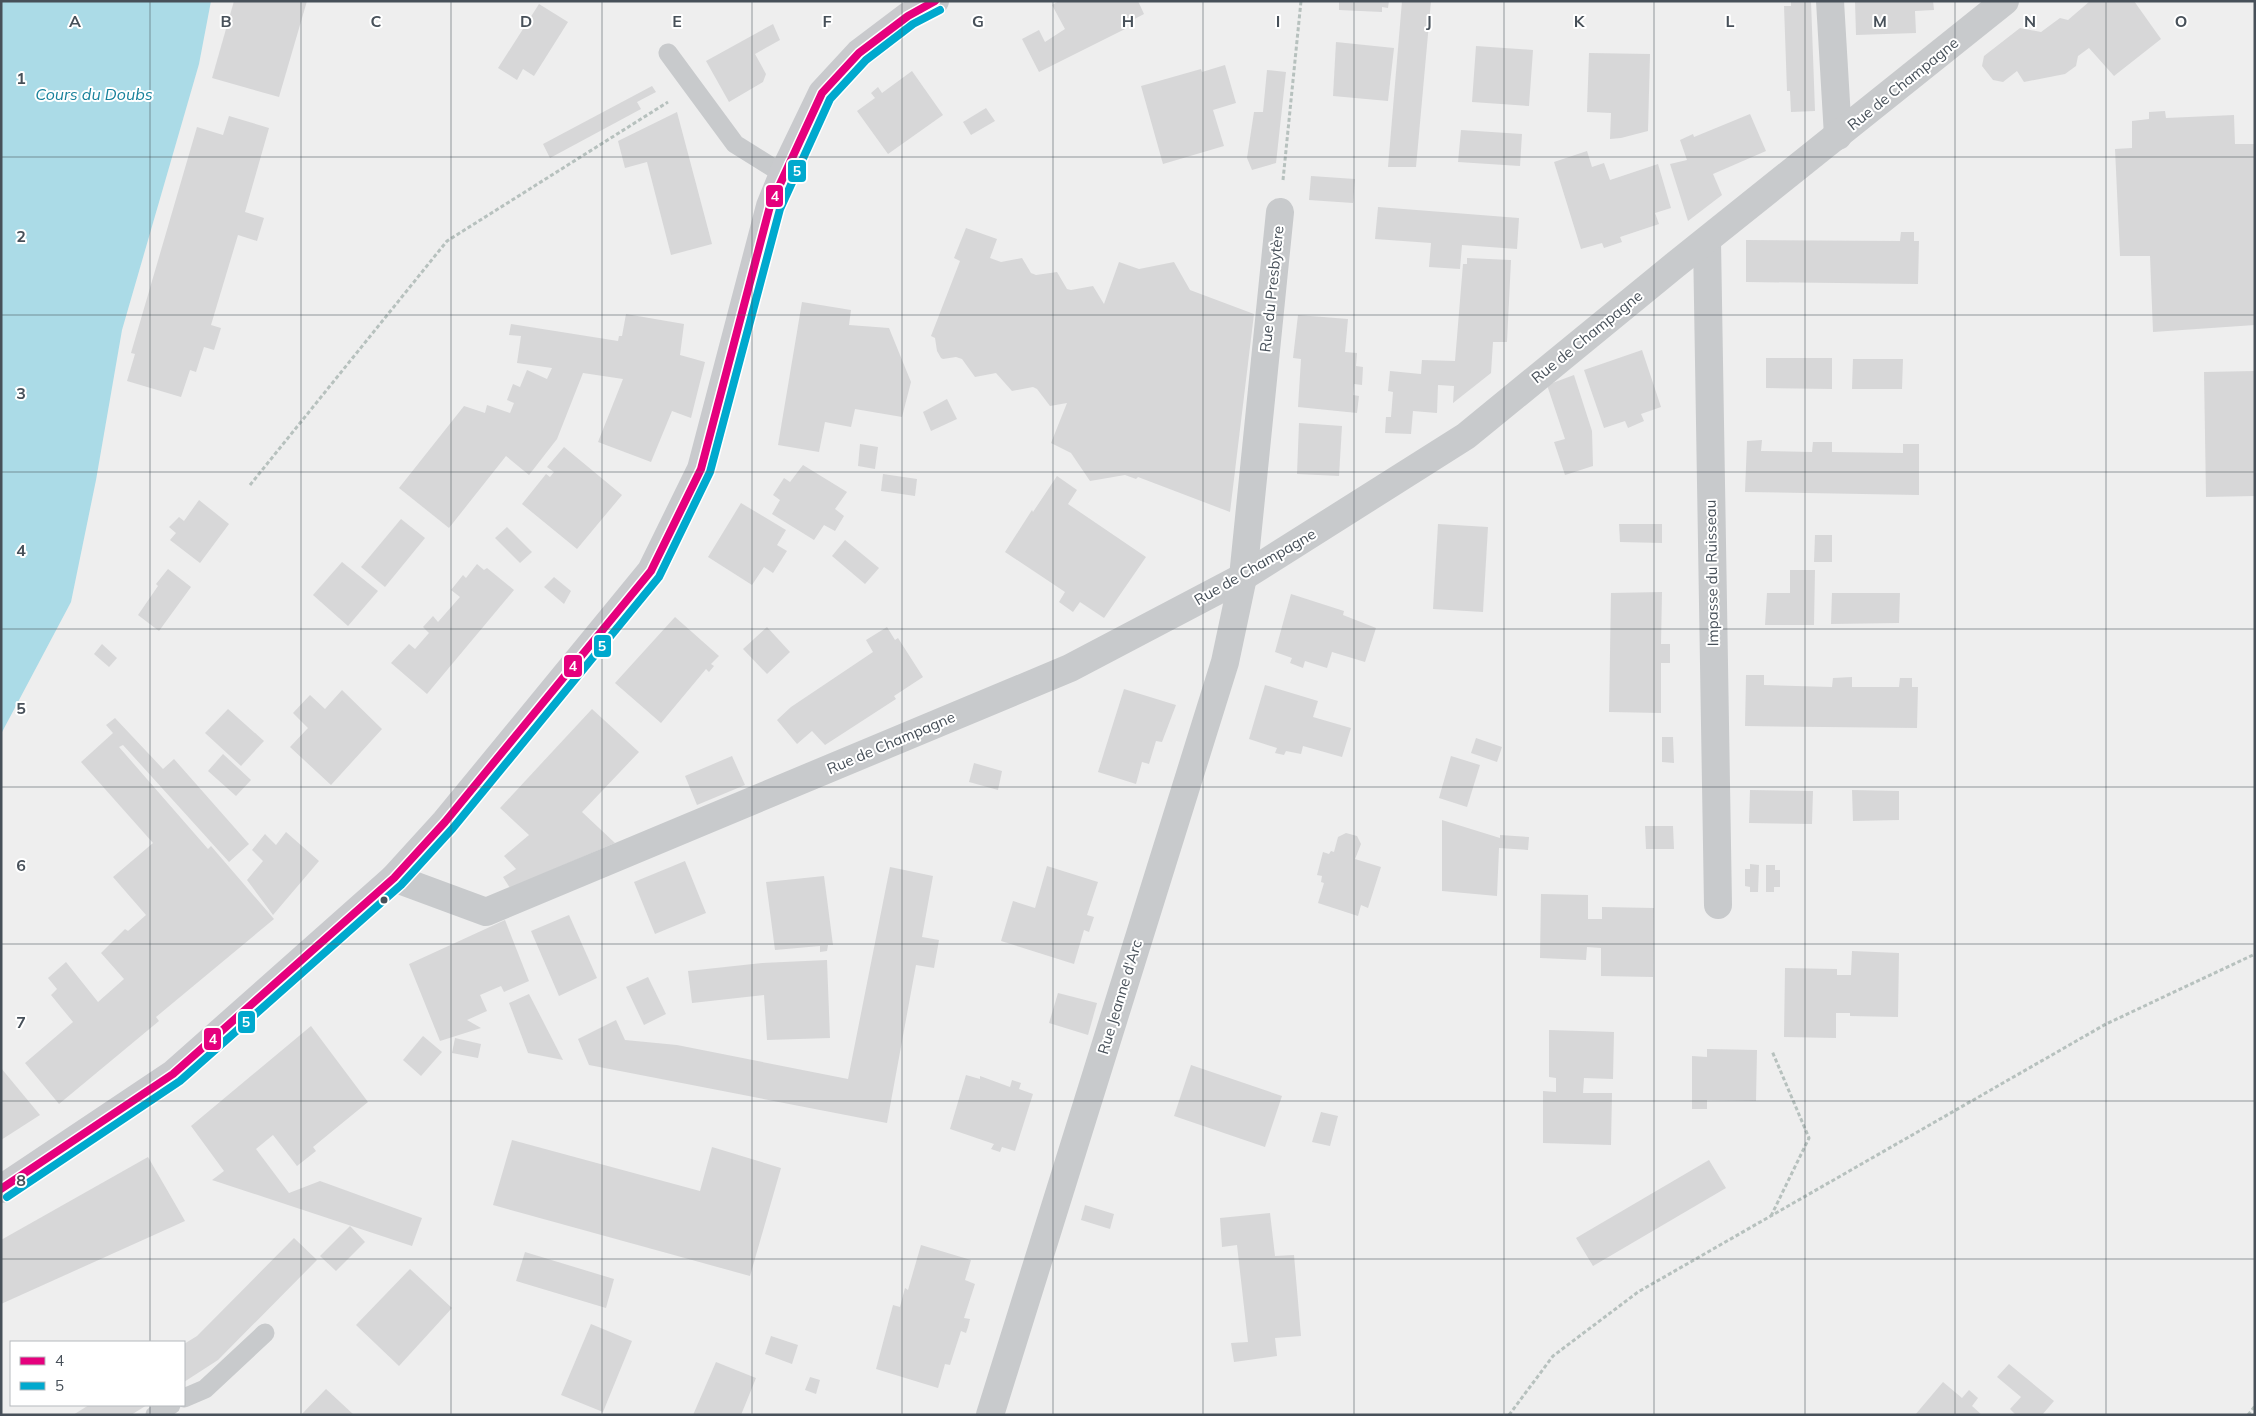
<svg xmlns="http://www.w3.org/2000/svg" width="2256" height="1416" viewBox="0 0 2256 1416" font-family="Mulish,sans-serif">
<rect width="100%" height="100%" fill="#eee"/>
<polygon fill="#abdbe7" points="1,1 211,1 199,64 122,330 96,480 71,602 1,734"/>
<g fill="#d7d7d8">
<polygon points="234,1 307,1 279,97 212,78"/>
<polygon points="1059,1 1138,1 1144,14 1125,24 1127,28 1039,72 1022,39 1039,30 1045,42 1065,29 1052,5"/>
<polygon points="1339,1 1389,1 1388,8 1382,7 1382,12 1339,10"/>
<polygon points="1402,1 1431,1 1416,167 1388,167"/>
<polygon points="1791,1 1811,1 1815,111 1791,112 1790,91 1787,91 1784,6 1791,6"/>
<polygon points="1855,1 1933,1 1934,10 1915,11 1916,33 1856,35"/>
<polygon points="2090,1 2134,1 2161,39 2114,76 2089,48 2078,56 2076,66 2065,74 2024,82 2017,71 2003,82 1993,80 1982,66 1984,56 2020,28 2041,32 2060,18 2068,20"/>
<polygon points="539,4 568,22 534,76 523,69 517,80 498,68"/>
<polygon points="773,24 780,40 755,54 766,74 763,82 729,102 706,61"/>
<polygon points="1336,42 1394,48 1388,101 1333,96"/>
<polygon points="1476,46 1533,50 1529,106 1472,102"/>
<polygon points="1589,53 1650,54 1648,131 1621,138 1610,139 1611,113 1587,112"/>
<polygon points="1225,65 1236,103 1213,110 1224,146 1163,164 1141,86 1201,69 1202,72"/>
<polygon points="1267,70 1286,72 1276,163 1252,170 1247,158 1254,112 1263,112"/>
<polygon points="912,71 943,115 888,154 857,111 875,98 871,93 878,87 882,93"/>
<polygon points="652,86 656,92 637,102 641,109 550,158 543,144"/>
<polygon points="986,108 995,121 971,135 963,122"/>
<polygon points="2165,111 2166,118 2234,115 2235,144 2255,144 2255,325 2153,332 2150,256 2120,256 2115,149 2132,148 2132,121 2149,119 2149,112"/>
<polygon points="677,112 712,244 671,255 647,162 625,168 618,141"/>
<polygon points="1750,114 1766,151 1713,174 1722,195 1688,221 1670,164 1687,160 1680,140 1693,134 1694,137"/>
<polygon points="229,116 269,128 245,212 264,218 257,241 238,235 211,325 221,328 214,350 204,347 196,372 190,370 181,397 127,381 135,354 131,353 197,127 223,135"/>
<polygon points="1461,130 1522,134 1520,166 1458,162"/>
<polygon points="1587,151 1592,167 1604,163 1610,180 1658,164 1671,208 1655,213 1659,224 1620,237 1622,242 1604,248 1602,243 1581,249 1554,162"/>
<polygon points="1311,176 1355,179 1353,203 1309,200"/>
<polygon points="1378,207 1519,218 1517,249 1462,245 1460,269 1429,267 1431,243 1375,239"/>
<polygon points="966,228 997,239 990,258 1001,262 1022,258 1031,273 1036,275 1057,272 1067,289 1071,290 1093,286 1104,304 1119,262 1139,269 1174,262 1190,290 1254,314 1230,512 1138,477 1136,479 1125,475 1090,481 1071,453 1051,443 1067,403 1050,406 1037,389 1033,387 1012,391 996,373 975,377 962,359 956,357 943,359 941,358 937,351 935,338 931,336 960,261 954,258"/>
<polygon points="1901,232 1914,232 1914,241 1919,241 1918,284 1746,282 1746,240 1900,241"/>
<polygon points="1467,258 1511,260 1507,342 1493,342 1491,373 1453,403 1454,386 1438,385 1437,413 1413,411 1411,434 1385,433 1386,417 1391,417 1393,392 1388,391 1390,371 1421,374 1422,360 1455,361 1463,264 1467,264"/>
<polygon points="802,302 851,310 849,325 889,328 911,382 902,417 855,409 851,427 825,422 819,452 778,445"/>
<polygon points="626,314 684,324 680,355 705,362 691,418 672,411 651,462 598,442 623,379 583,373 557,439 529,475 506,456 449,528 399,488 464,406 485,413 487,405 510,413 514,403 507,400 513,384 520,387 527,370 547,379 552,368 517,363 521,336 509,335 511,324 618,341 619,336 622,336"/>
<polygon points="1298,315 1348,319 1345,352 1357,353 1356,366 1363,367 1362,385 1354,384 1353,395 1359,396 1357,413 1298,407 1301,359 1293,358"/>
<polygon points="1642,350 1661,407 1641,414 1644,421 1628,428 1625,421 1604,428 1584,370"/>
<polygon points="1766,358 1832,358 1832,389 1766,388"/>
<polygon points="1853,359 1903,359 1902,389 1852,389"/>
<polygon points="2255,371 2255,496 2206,497 2204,372"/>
<polygon points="1574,375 1592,431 1593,466 1565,475 1554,442 1565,439 1547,385"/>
<polygon points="947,399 957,419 931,431 923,412"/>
<polygon points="1299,423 1342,426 1339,476 1297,474"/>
<polygon points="1762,440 1761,451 1812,452 1813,442 1832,442 1832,452 1903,453 1903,444 1919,444 1919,495 1745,492 1747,441"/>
<polygon points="860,444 878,447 875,469 858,466"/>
<polygon points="564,447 622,495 577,549 522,504 546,474 550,477 554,472 547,467"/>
<polygon points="803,465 847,492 835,509 844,516 835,531 824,525 814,540 772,514 780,500 773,495 784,478 790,482"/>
<polygon points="883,474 917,479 915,496 881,491"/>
<polygon points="1057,476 1077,490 1068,504 1146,557 1104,618 1080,602 1073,612 1059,602 1065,592 1005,552 1032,510 1033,512"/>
<polygon points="199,500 229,524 200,563 170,540 176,533 169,527 179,517 184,521"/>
<polygon points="741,503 786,530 777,545 787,551 773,573 764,567 752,585 708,557"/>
<polygon points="401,519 425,538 385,587 361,567"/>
<polygon points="1438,524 1488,527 1483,612 1433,609"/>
<polygon points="1619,524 1662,524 1662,543 1620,542"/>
<polygon points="507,527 532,552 520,563 495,538"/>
<polygon points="1815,535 1832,535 1832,562 1814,562"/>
<polygon points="845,540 879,568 865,584 832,556"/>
<polygon points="342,562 378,591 348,626 313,595"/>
<polygon points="477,564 484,570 487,568 514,590 427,694 391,663 409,644 415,649 429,633 423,627 433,616 438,622 460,597 451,590 463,575 466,578"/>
<polygon points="168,569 191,587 159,631 138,615 158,586 156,584"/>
<polygon points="1790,570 1815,570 1814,625 1765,625 1767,593 1790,593"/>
<polygon points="554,577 571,591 564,604 544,587"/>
<polygon points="1662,592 1661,644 1670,644 1670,663 1661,663 1661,713 1609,712 1611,593"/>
<polygon points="1832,593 1900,593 1899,623 1831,624"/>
<polygon points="1291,594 1344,611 1343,615 1376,628 1365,662 1332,652 1327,668 1305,661 1303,668 1290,663 1292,658 1275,652"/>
<polygon points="675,617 719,656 711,664 714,666 709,672 706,669 661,723 615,683"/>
<polygon points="767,627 790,652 767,674 743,649"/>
<polygon points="887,627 895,640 898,638 923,677 894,696 896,699 825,745 812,731 797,744 777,720 791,707 873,652 866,640"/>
<polygon points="102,644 117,658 109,667 94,654"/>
<polygon points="1746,675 1764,675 1764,685 1832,687 1833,678 1852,677 1852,687 1899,687 1900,678 1912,678 1912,687 1918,687 1917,728 1745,726"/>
<polygon points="1265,685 1318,701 1313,717 1351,728 1342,757 1303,746 1301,754 1286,751 1284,755 1275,753 1277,748 1249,739"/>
<polygon points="1124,689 1176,705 1162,742 1156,741 1149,764 1142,762 1136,784 1098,772"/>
<polygon points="342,690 382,729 331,785 290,747 308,728 293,713 310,695 325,709"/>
<polygon points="228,709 264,741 241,766 205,733"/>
<polygon points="592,709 639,752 582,812 615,843 510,888 503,877 516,869 504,856 529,835 500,808"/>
<polygon points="115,718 163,769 174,759 249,844 229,862 123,745 119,747 208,849 211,846 274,919 156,1017 159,1021 59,1104 25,1063 73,1022 51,995 57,989 48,978 66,962 98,1002 124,979 101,953 125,929 128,931 146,915 113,877 153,843 81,762 113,733 106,725"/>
<polygon points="1662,737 1673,737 1674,763 1662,762"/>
<polygon points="1476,738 1502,747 1497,762 1471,753"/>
<polygon points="223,754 251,780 236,796 208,771"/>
<polygon points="732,756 745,785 697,805 685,776"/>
<polygon points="1451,756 1480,765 1467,807 1439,798"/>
<polygon points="974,763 1002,771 998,790 969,782"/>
<polygon points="1750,790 1813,791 1812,824 1749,823"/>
<polygon points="1852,790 1899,791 1899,820 1853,821"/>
<polygon points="1442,820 1500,838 1500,835 1529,837 1528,850 1499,848 1497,896 1442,891"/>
<polygon points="1645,826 1673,826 1674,849 1646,849"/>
<polygon points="286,832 319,861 273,915 247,880 263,861 252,850 265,834 276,845"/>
<polygon points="1346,833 1357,836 1361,844 1355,859 1381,867 1368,908 1361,905 1358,916 1318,903 1324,883 1321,882 1322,876 1317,875 1323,852 1329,854 1331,851 1334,852 1338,837"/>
<polygon points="685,861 706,913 655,934 634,882"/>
<polygon points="1750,864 1759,865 1758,892 1750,892 1750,887 1745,886 1745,869 1750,869"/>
<polygon points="1766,865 1775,865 1775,870 1780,870 1780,887 1774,887 1774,892 1766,892"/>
<polygon points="1047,866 1098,882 1087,915 1094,917 1089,932 1084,930 1074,964 1001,941 1013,901 1035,908"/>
<polygon points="890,867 933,876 922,937 939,940 934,968 916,965 887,1123 589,1065 578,1039 616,1020 625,1040 677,1045 848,1079"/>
<polygon points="824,876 833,945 828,945 827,951 820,952 820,946 775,950 766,882"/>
<polygon points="1541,894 1588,895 1588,919 1602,919 1602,907 1654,908 1653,977 1601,976 1601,948 1587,947 1586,960 1540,958"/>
<polygon points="569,915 597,978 559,996 531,931"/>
<polygon points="505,920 529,981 504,992 501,986 480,995 487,1011 467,1020 481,1028 440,1041 409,964"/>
<polygon points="1852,951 1899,953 1898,1017 1850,1016 1850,1013 1836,1013 1836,1038 1784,1037 1785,968 1837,969 1837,975 1851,975"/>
<polygon points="827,960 830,1038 767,1040 764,995 692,1003 688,971 762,963"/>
<polygon points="648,977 666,1014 644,1025 626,987"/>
<polygon points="1058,993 1097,1003 1088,1035 1049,1023"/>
<polygon points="529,994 563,1060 528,1053 509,1003"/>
<polygon points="311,1026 368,1102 313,1147 316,1151 297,1166 273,1135 256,1149 289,1193 320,1181 422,1218 412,1246 212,1180 224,1171 191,1126"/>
<polygon points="1549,1030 1614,1032 1613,1079 1584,1078 1583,1093 1612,1093 1611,1145 1543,1143 1543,1091 1556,1092 1556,1078 1549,1077"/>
<polygon points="423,1036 442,1052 421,1076 403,1060"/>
<polygon points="455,1038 481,1044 478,1058 452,1053"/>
<polygon points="1707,1049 1757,1050 1756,1101 1707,1100 1707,1109 1692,1109 1692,1056 1707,1057"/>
<polygon points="1191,1065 1282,1096 1265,1147 1174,1116"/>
<polygon points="1,1068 40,1115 1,1140"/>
<polygon points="966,1075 980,1079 980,1076 1010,1087 1012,1080 1021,1083 1019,1089 1033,1094 1015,1151 1002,1147 1000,1152 991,1149 994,1144 950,1129"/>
<polygon points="1321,1112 1338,1116 1330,1146 1312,1142"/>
<polygon points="512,1140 700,1191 712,1147 781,1168 750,1276 493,1205"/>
<polygon points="148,1157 185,1221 1,1304 1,1240"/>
<polygon points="1709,1160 1726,1188 1593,1266 1576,1238"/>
<polygon points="1085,1205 1114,1214 1110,1229 1081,1220"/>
<polygon points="1270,1213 1275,1256 1294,1255 1301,1336 1275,1338 1277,1356 1234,1362 1231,1343 1248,1342 1237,1245 1222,1247 1220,1218"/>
<polygon points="350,1226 365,1242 336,1271 320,1256"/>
<polygon points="294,1238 317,1260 218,1360 184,1382 184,1344 197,1336"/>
<polygon points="921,1245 971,1260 965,1280 975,1284 964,1318 970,1319 968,1327 966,1333 961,1331 950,1365 945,1364 938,1388 876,1369 893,1305 900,1307 905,1288 908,1290"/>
<polygon points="525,1252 614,1279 606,1308 516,1281"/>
<polygon points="410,1269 452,1308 399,1366 356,1325"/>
<polygon points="591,1324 632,1341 603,1412 561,1395"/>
<polygon points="771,1336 798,1345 792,1364 765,1354"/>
<polygon points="716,1362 756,1378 741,1415 693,1415"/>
<polygon points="2009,1364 2054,1401 2042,1415 2016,1415 2010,1409 2021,1397 1997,1377"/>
<polygon points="810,1377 820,1380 816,1394 805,1390"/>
<polygon points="1943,1382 1962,1398 1969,1390 1978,1398 1972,1406 1982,1415 1915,1415"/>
<polygon points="326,1389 354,1415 301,1415"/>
<polygon points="89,1405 147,1405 131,1415 73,1415"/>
</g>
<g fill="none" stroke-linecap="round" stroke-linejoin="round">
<g stroke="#b7c1be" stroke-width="3" stroke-dasharray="4 2.5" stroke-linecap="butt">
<polyline points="1283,180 1301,1"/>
<polyline points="250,485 447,241 668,102"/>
<polyline points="1771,1216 1809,1138 1772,1051"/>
<polyline points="1509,1415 1553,1356 1638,1292 2106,1024 2255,954"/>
<polyline points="2248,1415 2255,1406"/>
</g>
<g stroke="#c8cacc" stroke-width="19">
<polyline points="668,53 735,144 783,174"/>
<polyline points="184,1398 205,1389 265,1333"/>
<polyline points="155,1415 171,1405"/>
</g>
<g stroke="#c8cacc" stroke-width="28">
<polyline points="1830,1 1838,136"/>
<polyline points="1707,241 1718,905"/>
<polyline points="394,878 486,912 1070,668 1243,577 1466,436 1675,265 2005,1"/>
<polyline points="990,1415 1225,662 1243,577 1280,212"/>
</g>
<polyline stroke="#c9cacd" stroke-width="28" points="1,1189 173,1074 394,878 445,822 651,571 701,469 770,206 783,174 822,93 859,53 908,16 935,1"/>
<defs>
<polyline id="bus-1" points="1,1189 173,1074 394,878 445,822 651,571 701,469 770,206 822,93 859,53 908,16 935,1"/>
<polyline id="bus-2" points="7,1197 180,1081 401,885 453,828 659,577 710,472 780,209 830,99 866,60 913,24 940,10"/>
</defs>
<use href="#bus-1" stroke="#fff" stroke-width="11"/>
<use href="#bus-2" stroke="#fff" stroke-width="11"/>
<use href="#bus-1" stroke="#e5007d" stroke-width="8"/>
<use href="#bus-2" stroke="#00a9ce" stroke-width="8"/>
</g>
<path fill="none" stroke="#475059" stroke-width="1" stroke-opacity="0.55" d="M150,1V1342M301,1V1415M451,1V1415M602,1V1415M752,1V1415M902,1V1415M1053,1V1415M1203,1V1415M1354,1V1415M1504,1V1415M1654,1V1415M1805,1V1415M1955,1V1415M2106,1V1415M1,157H2255M1,315H2255M1,472H2255M1,629H2255M1,787H2255M1,944H2255M1,1101H2255M1,1259H2255M150,1405V1415"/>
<circle fill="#475059" stroke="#fff" stroke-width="2" cx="384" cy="900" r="4.5"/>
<g text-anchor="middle" stroke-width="4" stroke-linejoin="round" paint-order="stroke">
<g font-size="15" fill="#475059" stroke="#fff">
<text transform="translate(1903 84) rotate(-39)" y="5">Rue de Champagne</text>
<text transform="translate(1272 289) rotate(-84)" y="5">Rue du Presbytère</text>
<text transform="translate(1587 337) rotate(-39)" y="5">Rue de Champagne</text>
<text transform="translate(1255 567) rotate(-30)" y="5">Rue de Champagne</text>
<text transform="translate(1712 573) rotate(-91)" y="5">Impasse du Ruisseau</text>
<text transform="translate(891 743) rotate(-23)" y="5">Rue de Champagne</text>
<text transform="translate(1120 997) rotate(-73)" y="5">Rue Jeanne d'Arc</text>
</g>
<g font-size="16" font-style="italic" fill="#17819b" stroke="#fff">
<text x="94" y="100">Cours du Doubs</text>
</g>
</g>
<g font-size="16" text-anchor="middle" font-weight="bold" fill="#475059" stroke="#fff" stroke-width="4" stroke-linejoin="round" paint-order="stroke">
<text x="75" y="27">A</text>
<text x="226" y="27">B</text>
<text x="376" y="27">C</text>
<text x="526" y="27">D</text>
<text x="677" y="27">E</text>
<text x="827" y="27">F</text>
<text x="978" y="27">G</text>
<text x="1128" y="27">H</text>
<text x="1278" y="27">I</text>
<text x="1429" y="27">J</text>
<text x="1579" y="27">K</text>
<text x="1730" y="27">L</text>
<text x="1880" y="27">M</text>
<text x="2030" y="27">N</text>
<text x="2181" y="27">O</text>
<text x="21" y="84">1</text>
<text x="21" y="242">2</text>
<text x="21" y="399">3</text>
<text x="21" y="556">4</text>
<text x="21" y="714">5</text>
<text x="21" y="871">6</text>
<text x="21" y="1028">7</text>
<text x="21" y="1186">8</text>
</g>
<g stroke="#fff" stroke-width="2">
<rect x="787" y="159" width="20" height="24" rx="5" fill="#00a9ce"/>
<rect x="765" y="184" width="19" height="24" rx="5" fill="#e5007d"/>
<rect x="593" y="634" width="19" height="24" rx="5" fill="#00a9ce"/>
<rect x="563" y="654" width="20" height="24" rx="5" fill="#e5007d"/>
<rect x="237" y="1010" width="19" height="24" rx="5" fill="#00a9ce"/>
<rect x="203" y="1027" width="19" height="24" rx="5" fill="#e5007d"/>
</g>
<g font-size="14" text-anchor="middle" font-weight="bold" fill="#fff">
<text x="797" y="176">5</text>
<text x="775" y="201">4</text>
<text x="602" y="651">5</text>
<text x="573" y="671">4</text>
<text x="246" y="1027">5</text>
<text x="213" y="1044">4</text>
</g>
<rect width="2256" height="1416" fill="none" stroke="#475059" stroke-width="5"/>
<rect x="10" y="1341" width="175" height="65" fill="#ffffff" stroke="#b5b9bd"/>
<rect x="20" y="1357" width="25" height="8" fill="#e5007d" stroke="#b5b9bd"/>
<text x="55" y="1366" font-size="15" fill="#475059">4</text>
<rect x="20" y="1382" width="25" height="8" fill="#00a9ce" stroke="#b5b9bd"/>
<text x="55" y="1391" font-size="15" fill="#475059">5</text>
</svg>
